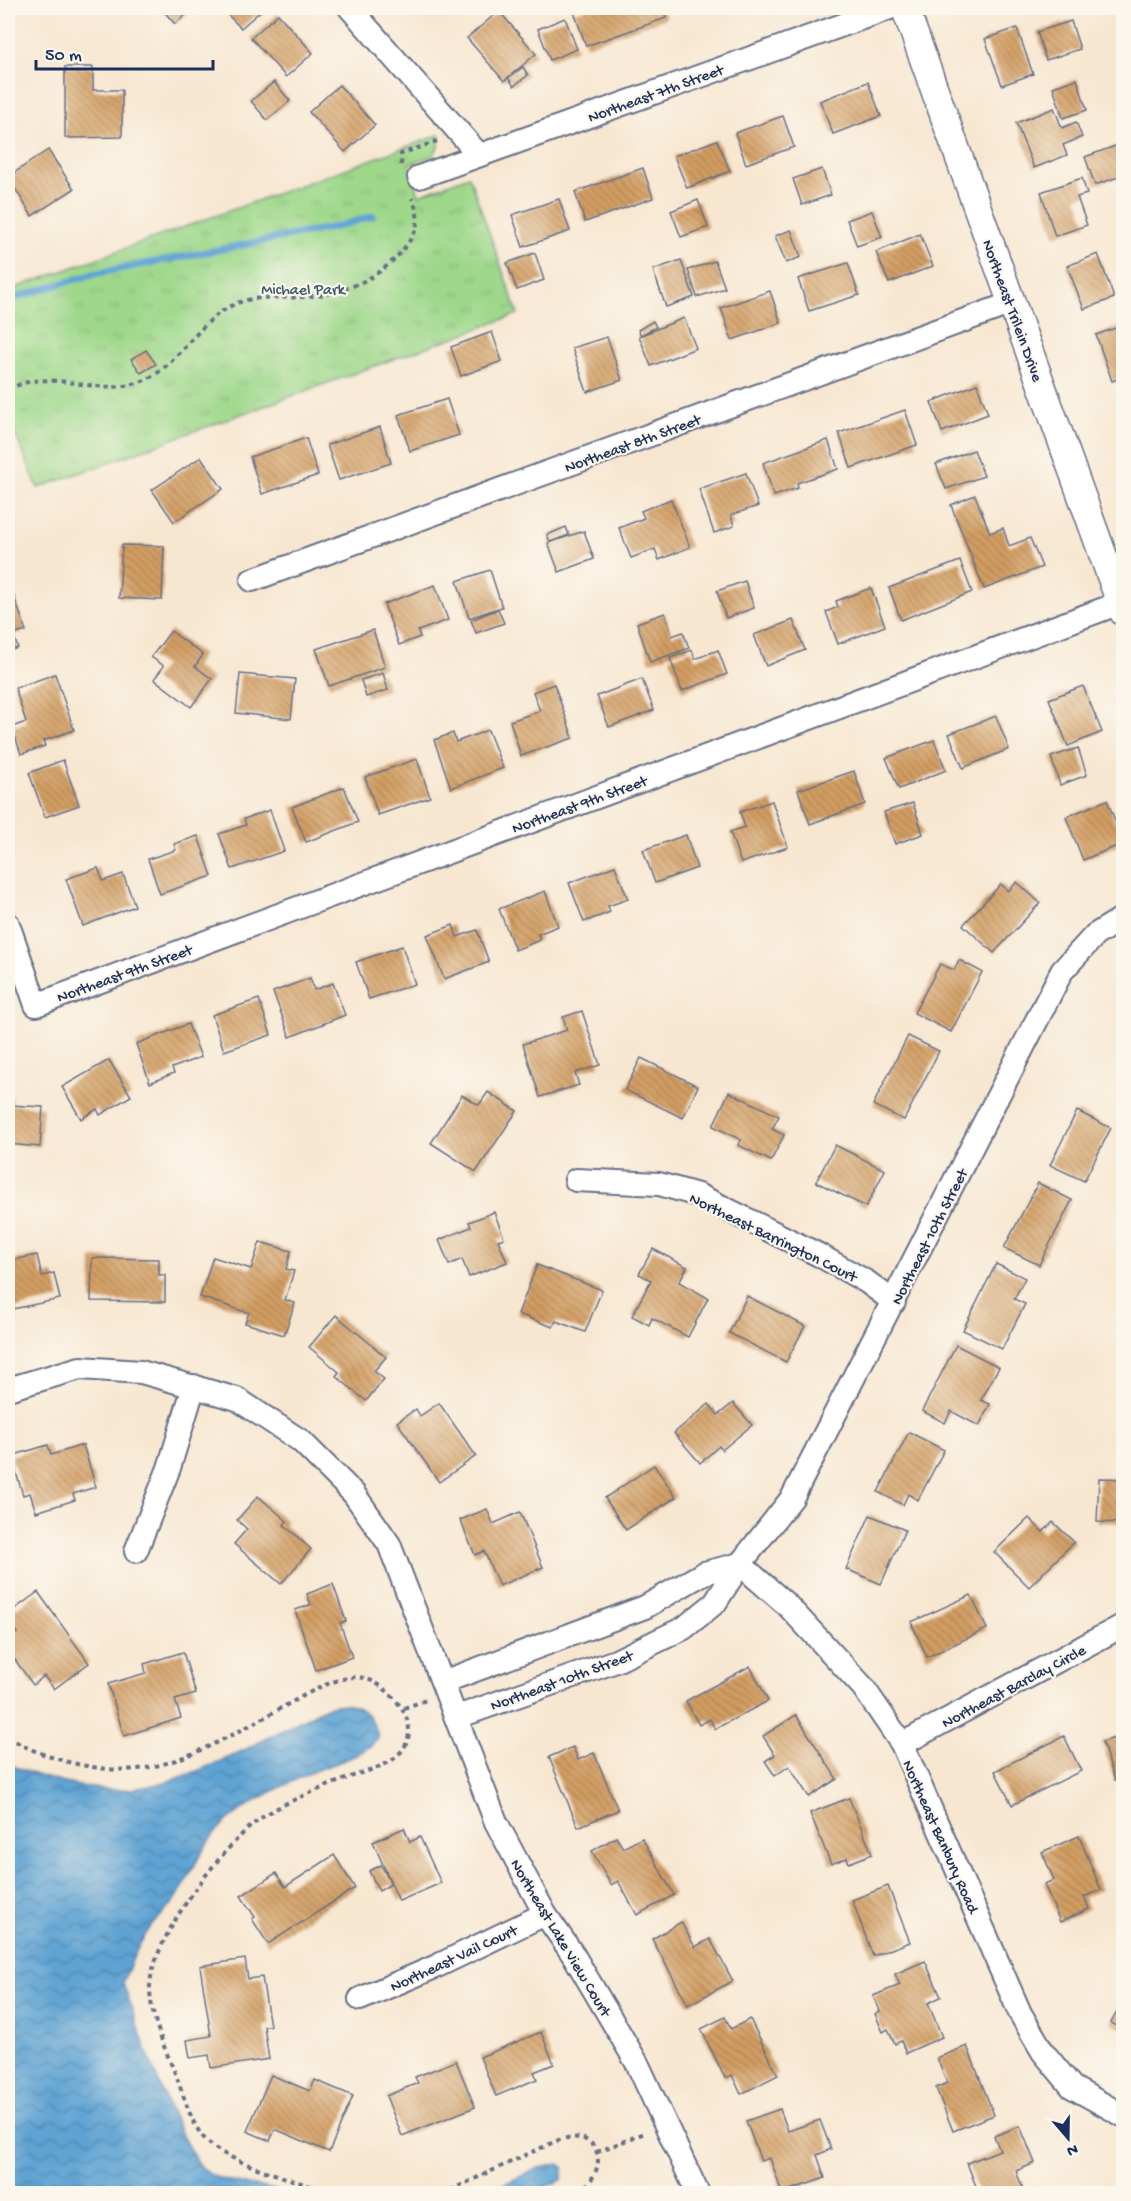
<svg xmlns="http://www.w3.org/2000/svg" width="1131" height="2201" viewBox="0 0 1131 2201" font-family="'Gochi Hand',sans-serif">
<defs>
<pattern id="park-tufts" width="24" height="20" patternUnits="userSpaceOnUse" patternTransform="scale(1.5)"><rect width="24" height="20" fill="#9fd88b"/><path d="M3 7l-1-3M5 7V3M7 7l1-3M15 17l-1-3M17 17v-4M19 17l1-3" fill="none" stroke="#88ba7a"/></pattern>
<pattern id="water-waves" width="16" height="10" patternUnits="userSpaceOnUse" patternTransform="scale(1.5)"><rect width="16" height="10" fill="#5ea3d3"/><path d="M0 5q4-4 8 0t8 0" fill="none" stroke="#4d85ae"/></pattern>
<pattern id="building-back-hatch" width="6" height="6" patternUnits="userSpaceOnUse" patternTransform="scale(1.5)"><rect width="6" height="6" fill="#d39e62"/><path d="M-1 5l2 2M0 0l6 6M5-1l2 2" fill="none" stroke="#aa8154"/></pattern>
</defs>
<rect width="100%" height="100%" fill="#fbf7ec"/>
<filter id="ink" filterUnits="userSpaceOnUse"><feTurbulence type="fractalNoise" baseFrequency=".0167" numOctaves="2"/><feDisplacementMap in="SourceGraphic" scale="12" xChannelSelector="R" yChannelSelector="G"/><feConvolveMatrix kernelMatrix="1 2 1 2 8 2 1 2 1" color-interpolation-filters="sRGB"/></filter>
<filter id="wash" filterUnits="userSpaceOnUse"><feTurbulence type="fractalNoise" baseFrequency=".008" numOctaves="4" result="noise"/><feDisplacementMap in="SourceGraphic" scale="24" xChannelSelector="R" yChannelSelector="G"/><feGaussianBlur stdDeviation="1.35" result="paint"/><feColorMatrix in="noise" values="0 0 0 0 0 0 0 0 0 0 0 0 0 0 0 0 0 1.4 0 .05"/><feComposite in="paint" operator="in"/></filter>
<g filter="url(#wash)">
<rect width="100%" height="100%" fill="#f7e7d1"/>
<polygon fill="url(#park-tufts)" stroke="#5d8474" stroke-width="1.5" points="439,135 439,145 433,156 409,164 419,195 469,176 518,314 38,488 8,417 8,294 18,287"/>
<g fill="url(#water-waves)" stroke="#3c6998" stroke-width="1.5">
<path d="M345,1704C366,1707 371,1718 379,1736C364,1758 335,1762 312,1772C286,1784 255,1799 232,1817C204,1838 194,1870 176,1899C170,1908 161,1915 154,1923C139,1941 131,1962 123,1983C135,2020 180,2152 207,2172C222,2184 265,2186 287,2193H8V1764C47,1781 102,1796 145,1787C207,1774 272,1735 328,1706Z"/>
<polygon points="558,2164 564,2167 562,2180 531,2193 484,2193 539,2168"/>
</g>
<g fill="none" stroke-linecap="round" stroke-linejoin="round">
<polyline stroke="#5ea3d3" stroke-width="7" points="8,300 93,274 336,227 373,216"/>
</g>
<g id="blocks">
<g fill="url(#building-back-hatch)">
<polygon points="161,8 194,8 175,24"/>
<polygon points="221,8 264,8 241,28"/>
<polygon points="587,8 663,8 666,18 586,46 574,12"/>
<polygon points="499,11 536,54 504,81 467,38"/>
<polygon points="278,14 313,53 286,77 251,38"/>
<polygon points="565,18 577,49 550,60 538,29"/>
<polygon points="1071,21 1080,49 1046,60 1037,32"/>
<polygon points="1017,28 1033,74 1002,85 985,39"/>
<polygon points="65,67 93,67 93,90 122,90 122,137 65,138"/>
<polygon points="523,67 528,75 514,86 508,78"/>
<polygon points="1077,79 1087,110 1063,118 1053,87"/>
<polygon points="274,82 290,101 267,120 251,101"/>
<polygon points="868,82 881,116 833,134 820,101"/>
<polygon points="339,85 375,125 345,152 309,112"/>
<polygon points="1054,108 1062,128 1076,122 1082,137 1063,145 1067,155 1034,168 1016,123"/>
<polygon points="783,116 794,147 746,164 735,133"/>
<polygon points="717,140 730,171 687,188 674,156"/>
<polygon points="1118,145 1124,160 1124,175 1095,185 1085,157"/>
<polygon points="48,150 74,189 32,216 8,177"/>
<polygon points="643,168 653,198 585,222 575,192"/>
<polygon points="822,169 831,195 802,205 793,179"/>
<polygon points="1082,178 1087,194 1077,197 1087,225 1055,236 1041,192"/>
<polygon points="559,199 570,231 523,247 512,215"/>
<polygon points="698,200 708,227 681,237 671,211"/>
<polygon points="872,211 882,237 857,246 847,220"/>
<polygon points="791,230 801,257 786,263 775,236"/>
<polygon points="920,234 933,266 889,283 876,252"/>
<polygon points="535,253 544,280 517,290 507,263"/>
<polygon points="1098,254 1114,298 1084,309 1067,266"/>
<polygon points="681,260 694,297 666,307 653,270"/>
<polygon points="715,261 725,288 697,297 688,270"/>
<polygon points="848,263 859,295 809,311 798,279"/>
<polygon points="770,291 781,323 732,340 721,308"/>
<polygon points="684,318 696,348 651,366 639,336"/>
<polygon points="653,321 656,327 641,335 638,330"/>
<polygon points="1124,325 1124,377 1112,381 1096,335"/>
<polygon points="492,332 502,361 461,376 451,347"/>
<polygon points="607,337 622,380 587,392 572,348"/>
<polygon points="146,350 156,364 141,373 131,359"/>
<polygon points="977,384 988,414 942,432 931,402"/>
<polygon points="447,399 459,435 410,451 398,415"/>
<polygon points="905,410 917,445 851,468 839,433"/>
<polygon points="380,427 391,463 339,480 327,445"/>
<polygon points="306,438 318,475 262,494 250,457"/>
<polygon points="828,440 838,469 797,483 798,488 774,496 763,463"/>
<polygon points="974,450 984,476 946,489 936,464"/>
<polygon points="201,457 223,489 174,522 152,490"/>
<polygon points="746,473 758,506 731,515 734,526 714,533 699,489"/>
<polygon points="975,495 990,533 1003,528 1009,546 1030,538 1042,567 984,589 951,505"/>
<polygon points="671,499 690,547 659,560 655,549 631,558 619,528 644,518 641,511"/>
<polygon points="566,527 569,535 550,542 547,535"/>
<polygon points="584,531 594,559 559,572 548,543"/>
<polygon points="122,545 164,546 162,600 119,598"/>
<polygon points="960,561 972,592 901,620 889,588"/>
<polygon points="490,570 502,607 469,618 457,581"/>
<polygon points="745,581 754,608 726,618 717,591"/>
<polygon points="435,585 448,620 418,631 420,637 399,645 384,604"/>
<polygon points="871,588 885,626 838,644 826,612 838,607 836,601"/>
<polygon points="14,596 26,631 13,635 18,648 8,651 8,598"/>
<polygon points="498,609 504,623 476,633 471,620"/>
<polygon points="665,613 672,636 683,632 689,648 650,662 637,623"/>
<polygon points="793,620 805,650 766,666 754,635"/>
<polygon points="373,630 385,667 329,686 316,649"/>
<polygon points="171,631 203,655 195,666 212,679 191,707 154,679 164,666 151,657"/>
<polygon points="692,650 695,659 718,650 727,674 682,691 670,658"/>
<polygon points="383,673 388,690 366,697 361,680"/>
<polygon points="55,674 74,730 43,741 45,746 21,754 12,727 26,722 15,688"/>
<polygon points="240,674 295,679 291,719 236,713"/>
<polygon points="642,679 654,710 609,727 597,696"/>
<polygon points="554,684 573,738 521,756 510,721 540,711 533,692"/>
<polygon points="1083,686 1102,732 1068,746 1049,699"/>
<polygon points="996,716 1009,749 963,768 949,734"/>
<polygon points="488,730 503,768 451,788 434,740 453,733 456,742"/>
<polygon points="934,740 946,770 899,789 886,758"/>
<polygon points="1078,748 1087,775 1060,785 1051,757"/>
<polygon points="417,759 430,797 378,815 365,777"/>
<polygon points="63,760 79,805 45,817 29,773"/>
<polygon points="854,771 865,804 810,824 798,790"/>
<polygon points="344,787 358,822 306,842 292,807"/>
<polygon points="1107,800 1124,843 1083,860 1066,817"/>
<polygon points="772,801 788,847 741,863 730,832 745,827 740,812"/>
<polygon points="913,803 923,834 895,844 884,812"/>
<polygon points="270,810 284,851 232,869 219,834 246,825 244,819"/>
<polygon points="686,835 697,868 655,883 643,850"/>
<polygon points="198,836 212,876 160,894 148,859 176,850 174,844"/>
<polygon points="615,866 628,899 608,906 610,912 584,922 569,883"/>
<polygon points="98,868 103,881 123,874 135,906 83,926 66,879"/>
<polygon points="1017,882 1040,903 994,953 963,925 1001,884 1008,891"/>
<polygon points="545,891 558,926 538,934 540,940 515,950 499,909"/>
<polygon points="453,925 457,937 477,930 489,962 444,979 427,935"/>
<polygon points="402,946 415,984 369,999 356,962"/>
<polygon points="959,960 982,972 951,1032 914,1013 940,964 954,970"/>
<polygon points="310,978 314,990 333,983 345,1015 290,1037 273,992"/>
<polygon points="259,999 271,1035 224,1051 212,1015"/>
<polygon points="582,1011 600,1065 575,1073 579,1085 540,1097 523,1044 567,1030 563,1017"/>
<polygon points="188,1024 201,1057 172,1068 174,1073 150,1083 136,1044"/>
<polygon points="908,1036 939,1051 904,1120 873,1105"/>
<polygon points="641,1058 698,1086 683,1118 625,1090"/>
<polygon points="109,1060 131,1096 100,1115 97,1109 81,1119 62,1087"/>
<polygon points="488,1092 517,1111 476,1172 431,1143 462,1095 479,1105"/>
<polygon points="729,1092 779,1116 772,1129 784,1135 771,1161 738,1145 741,1140 713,1126"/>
<polygon points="8,1098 12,1098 11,1105 43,1107 40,1147 8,1144"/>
<polygon points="1077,1111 1111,1128 1084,1181 1050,1165"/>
<polygon points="835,1145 885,1170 866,1207 816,1182"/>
<polygon points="1038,1183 1072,1200 1039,1265 1004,1248"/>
<polygon points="494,1212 504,1238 498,1240 507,1262 469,1277 462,1259 449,1265 439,1240 471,1227 469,1222"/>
<polygon points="260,1242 291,1251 286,1269 294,1271 285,1300 295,1303 284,1335 245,1323 249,1313 200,1297 213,1257 251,1269"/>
<polygon points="653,1249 687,1267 679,1282 708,1298 688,1337 652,1318 649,1325 632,1316 651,1280 639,1274"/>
<polygon points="37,1255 42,1276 54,1273 60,1299 8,1310 8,1261"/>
<polygon points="92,1258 159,1259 159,1275 165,1275 165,1302 91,1301"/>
<polygon points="996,1264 1025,1278 1014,1299 1025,1304 1002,1349 963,1330"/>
<polygon points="537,1265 602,1290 585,1332 556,1321 553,1327 518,1314"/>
<polygon points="747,1296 805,1326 786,1362 729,1333"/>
<polygon points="336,1315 386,1357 374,1371 384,1379 366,1401 336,1376 339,1372 309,1347"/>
<polygon points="956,1345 999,1367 981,1400 990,1404 979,1426 951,1411 945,1423 922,1411"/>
<polygon points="439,1403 476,1456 439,1482 397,1422 416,1409 420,1416"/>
<polygon points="733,1403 752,1425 722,1450 719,1446 700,1463 674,1433 709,1404 718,1415"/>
<polygon points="909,1432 944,1450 918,1500 908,1494 903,1505 878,1492"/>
<polygon points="48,1445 51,1455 83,1445 96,1487 73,1494 75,1500 36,1512 30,1493 23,1495 11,1456"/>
<polygon points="654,1465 676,1497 626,1530 605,1498"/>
<polygon points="1099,1478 1124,1479 1124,1523 1097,1522"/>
<polygon points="258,1496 287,1521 284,1525 311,1549 281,1584 234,1544 247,1529 237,1520"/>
<polygon points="487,1509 493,1524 520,1512 543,1567 499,1586 484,1551 475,1555 460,1520"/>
<polygon points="870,1515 905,1530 881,1584 846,1569"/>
<polygon points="1029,1518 1043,1532 1053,1522 1074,1542 1029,1587 994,1552"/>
<polygon points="333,1584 346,1621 340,1623 352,1657 316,1670 295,1610 311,1605 307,1594"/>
<polygon points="38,1592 89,1663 54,1689 44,1676 33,1685 8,1650 8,1641 17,1633 8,1620 8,1614"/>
<polygon points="971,1595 987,1629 927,1657 911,1622"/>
<polygon points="183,1652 196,1694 175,1700 181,1718 124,1736 108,1684 146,1673 144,1664"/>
<polygon points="750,1666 768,1701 715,1729 710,1719 699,1725 686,1701"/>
<polygon points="796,1715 837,1779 809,1797 789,1766 775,1776 765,1761 775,1755 763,1736"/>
<polygon points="1124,1735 1124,1778 1115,1780 1102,1742"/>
<polygon points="1064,1736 1081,1771 1012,1805 995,1771"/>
<polygon points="573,1747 578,1760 594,1753 618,1810 578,1827 549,1757"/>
<polygon points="849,1798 872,1854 849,1863 847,1858 831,1864 810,1813"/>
<polygon points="404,1828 410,1842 420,1837 441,1883 399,1901 373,1842"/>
<polygon points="1079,1836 1101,1890 1084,1897 1089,1909 1060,1922 1044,1884 1054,1880 1042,1852"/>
<polygon points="616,1837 623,1848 642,1838 674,1895 637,1915 618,1881 611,1885 592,1851"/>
<polygon points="334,1855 355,1888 268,1944 252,1919 255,1917 241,1896 276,1873 285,1887"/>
<polygon points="381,1865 391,1884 379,1891 369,1871"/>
<polygon points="888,1886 910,1942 873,1956 852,1900"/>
<polygon points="681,1922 695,1947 710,1939 733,1981 688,2005 652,1939"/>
<polygon points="245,1959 248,1979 262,1977 270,2026 264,2026 269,2059 211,2068 209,2055 190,2058 187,2040 211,2036 200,1966"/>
<polygon points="925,1961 941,1997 928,2003 942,2037 906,2053 901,2041 895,2044 888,2029 883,2032 875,2014 880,2011 873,1996 900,1985 895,1974"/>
<polygon points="1124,1999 1124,2030 1111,2023"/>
<polygon points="725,2017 731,2029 750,2019 778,2075 741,2094 732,2075 725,2078 701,2029"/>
<polygon points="541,2032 554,2064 534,2072 537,2079 496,2096 480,2057"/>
<polygon points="967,2046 994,2115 953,2131 936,2088 947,2083 937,2058"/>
<polygon points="456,2061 475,2107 402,2136 386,2096 418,2083 415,2077"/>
<polygon points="271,2075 310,2091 315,2080 353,2096 329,2152 275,2129 270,2141 247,2131"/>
<polygon points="780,2109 788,2131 820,2120 831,2149 817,2155 825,2178 782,2193 770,2158 761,2161 746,2121"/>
<polygon points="1020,2126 1035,2163 1016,2171 1025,2194 979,2194 967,2163 1000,2150 994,2136"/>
</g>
</g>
</g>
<g filter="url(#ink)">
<use href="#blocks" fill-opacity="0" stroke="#686f86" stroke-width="1.5"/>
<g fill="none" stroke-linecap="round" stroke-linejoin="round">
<defs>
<g id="minor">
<polyline points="350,8 479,155"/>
<polyline points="419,177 890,8"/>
<polyline points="252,580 1012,303"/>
<polyline points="8,924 36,1005 1120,603"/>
<polyline points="576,1180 659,1184 698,1195 819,1255 867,1282 894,1302"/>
<polyline points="8,1389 80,1368 141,1372 237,1399 301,1441 354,1494 389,1544 496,1822 545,1914 574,1956 637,2063 698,2194"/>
<polyline points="136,1551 169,1468 194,1386"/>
<polyline points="740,1564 787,1605 863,1687 902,1744 1020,2013 1043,2052 1072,2087 1124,2116"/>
<polyline points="443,1682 645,1607 704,1573 740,1564"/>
<polyline points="457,1717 616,1661 684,1628 715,1603 740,1564 792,1498 1062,971 1095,935 1124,917"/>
<polyline points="902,1744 1124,1625"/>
<polyline points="360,1999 437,1966 545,1914"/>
</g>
<polyline id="tertiary" points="905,8 1124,613"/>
</defs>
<use href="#minor" stroke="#686f86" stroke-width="26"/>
<use href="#tertiary" stroke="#686f86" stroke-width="30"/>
<g stroke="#686f86" stroke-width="4" stroke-dasharray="4.5 4.5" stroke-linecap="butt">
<polyline points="401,165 401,154 437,141"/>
<path d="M8,389C16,386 25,382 33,381C66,377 100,393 133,384C175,374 193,325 231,306C253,294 279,299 302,297C341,295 381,279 405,247C419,229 421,219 412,198"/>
<polyline points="404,1708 426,1700"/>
<path d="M8,1737C42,1759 104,1775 145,1768C186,1762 244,1729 281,1708C304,1696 329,1679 355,1677C369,1677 381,1685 390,1694C407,1711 418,1734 399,1754C387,1767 368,1770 353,1776C323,1788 290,1799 264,1816C224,1843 148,1942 150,1990C151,2019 166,2051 177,2078C185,2099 192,2129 210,2144C231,2164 301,2181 332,2194"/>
<polyline points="597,2152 647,2132"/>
<path d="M442,2194L556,2141C602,2124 613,2172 575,2194"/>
</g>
<use href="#minor" stroke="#fff" stroke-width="22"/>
<use href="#tertiary" stroke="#fff" stroke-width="27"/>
</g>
</g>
<g text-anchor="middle" stroke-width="4.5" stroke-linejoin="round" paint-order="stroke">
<g font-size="16" fill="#1b2f5e" stroke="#fbf7ec">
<text transform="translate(655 92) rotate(-20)" y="6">Northeast 7th Street</text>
<text transform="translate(1014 310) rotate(70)" y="6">Northeast Trilein Drive</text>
<text transform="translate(632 442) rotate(-20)" y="6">Northeast 8th Street</text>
<text transform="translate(579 803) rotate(-20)" y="6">Northeast 9th Street</text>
<text transform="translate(124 972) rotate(-20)" y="6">Northeast 9th Street</text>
<text transform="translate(774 1236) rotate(26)" y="6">Northeast Barrington Court</text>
<text transform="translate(928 1236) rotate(-63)" y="6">Northeast 10th Street</text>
<text transform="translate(561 1679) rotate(-20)" y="6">Northeast 10th Street</text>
<text transform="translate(1013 1685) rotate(-28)" y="6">Northeast Barclay Circle</text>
<text transform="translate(942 1836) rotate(66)" y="6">Northeast Banbury Road</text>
<text transform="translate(562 1937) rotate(59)" y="6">Northeast Lake View Court</text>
<text transform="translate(453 1957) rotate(-25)" y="6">Northeast Vail Court</text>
</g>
<g font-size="16" fill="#3c5969" stroke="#fbf7ec">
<text x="303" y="294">Michael Park</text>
</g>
</g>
<rect width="1131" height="2201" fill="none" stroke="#fbf7ec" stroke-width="30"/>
<g transform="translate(1068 2138) rotate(160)" stroke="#fbf7ec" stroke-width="4.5" paint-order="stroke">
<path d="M0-4.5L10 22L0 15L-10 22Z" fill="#1b2f5e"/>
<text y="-9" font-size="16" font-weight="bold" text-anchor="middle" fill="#1b2f5e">N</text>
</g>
<path d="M36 60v9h177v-9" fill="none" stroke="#1b2f5e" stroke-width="3"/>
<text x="45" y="60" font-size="18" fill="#1b2f5e" stroke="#fbf7ec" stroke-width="4.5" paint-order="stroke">50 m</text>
</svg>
